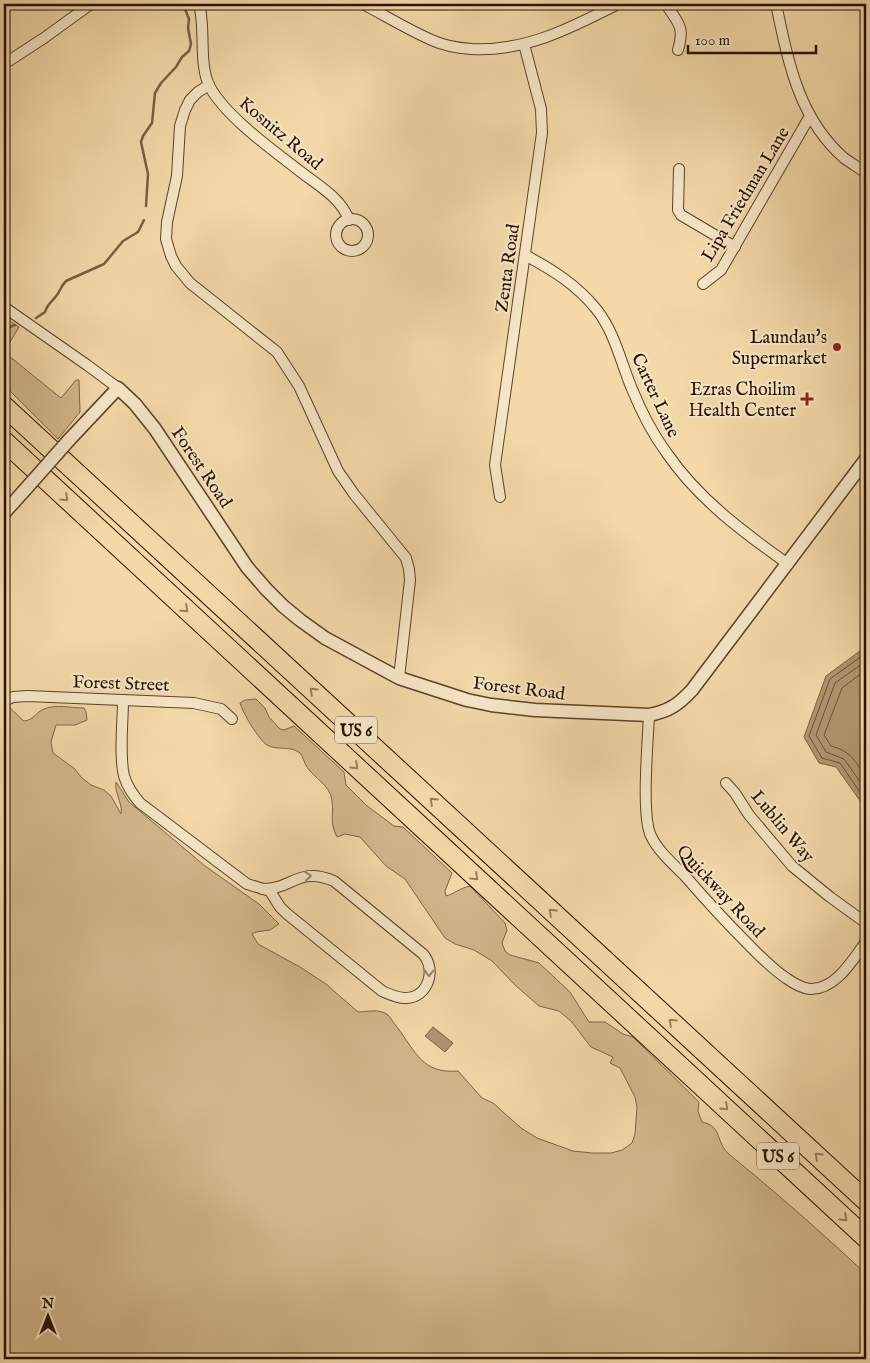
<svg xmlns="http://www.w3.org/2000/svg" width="870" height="1363" viewBox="0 0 870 1363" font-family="'IM FELL English',serif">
<rect width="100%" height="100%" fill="#f3d9a8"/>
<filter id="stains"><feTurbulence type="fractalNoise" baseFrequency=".004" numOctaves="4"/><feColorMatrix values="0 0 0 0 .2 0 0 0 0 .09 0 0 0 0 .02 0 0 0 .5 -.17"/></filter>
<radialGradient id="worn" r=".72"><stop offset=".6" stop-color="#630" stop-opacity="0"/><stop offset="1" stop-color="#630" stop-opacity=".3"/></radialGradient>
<g fill="#d0b78b" stroke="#7c6446">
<polygon points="4,317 19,327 4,352 61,398 76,380 79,380 80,412 58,439 4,385"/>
<path d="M256,699L265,708L269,717L280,729L284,730L294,726L344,772L346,785L366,805L394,826L403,827L452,873L445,891L446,896C454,894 460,888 470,886L505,923L507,930L502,943L505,951L510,955L539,963L570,992L589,1022H605L623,1034L633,1037L699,1102L698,1111L702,1122C723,1126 715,1143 730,1155C777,1193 822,1233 866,1274V1359H4V707L6,705C14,710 17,716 24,721C34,720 36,712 44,709C55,704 72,708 84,708L86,712L87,720L75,725H56L51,742L53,753L75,769L81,777L91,785L104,790L111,796L121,814C123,803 114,793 116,782L129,802L205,866L259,904L279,924L270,930L256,932L252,934L258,944L300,967L326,984L358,1012C367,1012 379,1008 388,1015C391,1018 394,1024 397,1027C416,1052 422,1074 458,1071L482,1098L493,1103L521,1128L537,1138L573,1151L592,1153H611L622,1150L632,1143L635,1134L637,1107L635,1097L620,1068L610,1063L613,1057L591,1047L571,1021L559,1011L539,1006L515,985L492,961L474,950L455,944L445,938L405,879L386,866L360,837L345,834L337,837C329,822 334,815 332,800C330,785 314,778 307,767C304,763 303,756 300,753C290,745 277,751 267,745C258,739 243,713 240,703L245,700Z"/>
</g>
<g fill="#ae956f" stroke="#786043">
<polygon points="864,648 866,648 866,809 836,767 819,763 804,737 826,676"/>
<polygon points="433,1027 453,1043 445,1052 425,1036"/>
</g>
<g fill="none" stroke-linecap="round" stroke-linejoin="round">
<g stroke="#6a5238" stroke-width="1">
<polyline points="866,653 830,679 809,736 822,758 840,763 866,801"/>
<polyline points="866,661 835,683 816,735 826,752 844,759 866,790"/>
<path d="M866,670L842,688L824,735L831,746C852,752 854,760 866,777"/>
</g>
<g stroke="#786043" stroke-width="2.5">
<polyline points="146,206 148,174 141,142 143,136 152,123 155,93 161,83 176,67 182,57 189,51 191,44 188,28 189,19 183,4"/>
<path d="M36,318L45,312C47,304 52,302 57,295C60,291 61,286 66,281L104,264L123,241L138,232L144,220"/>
<polyline points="4,329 15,325"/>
</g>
<defs>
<g id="minor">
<path d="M199,4C206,28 198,65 210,87C226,117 274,151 301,172C319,186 341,198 349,220"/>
<path d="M363,4C386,16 410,31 434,41C445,46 459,48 471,49C525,52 571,28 618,4"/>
<path d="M666,4C678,24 685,25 678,50"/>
<path d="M776,4C788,60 798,118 844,158C851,163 859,168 866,173"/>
<polyline points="4,64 44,38 91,4"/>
<polyline points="209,85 198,92 190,100 185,110 180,126 177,176 167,222 166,239 171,256 176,266 190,283 277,352 299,386 338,471 354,494 406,558 409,569 410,580 399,678"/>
<polyline points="679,169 678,210 681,215 735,247"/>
<circle cx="352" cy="235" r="16"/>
<path d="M525,255C553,270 577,285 597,310C615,333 621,363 632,389C641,411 652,433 666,452C698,499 743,532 788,564"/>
<polyline points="703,284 721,270 810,116"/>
<polyline points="4,307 87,365 118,388"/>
<polyline points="500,497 495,465 542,133 541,109 524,44"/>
<path d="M123,700C123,722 119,755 124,776C127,786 133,795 140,803L247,884L270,891L280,907L286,913L382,991C389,994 397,998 405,998C428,998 437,970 423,954L334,881C298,866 294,889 262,889"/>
<polyline points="4,701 13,697 27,696 194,703 221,709 232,719"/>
<path d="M649,715C648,740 641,816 651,836C658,851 673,864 685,876C705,899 725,921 747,943C759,955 771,968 786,978C793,983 801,988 810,989C836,990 853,959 866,942"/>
<polyline points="726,783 735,793 749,815 792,866 830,897 866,923"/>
</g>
<g id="tertiary">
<path d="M69,440L118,388L135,404L155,429L247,567L266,589L283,606L300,620L325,638L399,678L467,700L491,705L535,710L649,715C669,711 678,705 692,690L866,459"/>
<polyline points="4,513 23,492"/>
</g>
<g id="motorway">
<polyline points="4,406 866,1201"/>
<polyline points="4,441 866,1238"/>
</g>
</defs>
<use href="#minor" stroke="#5a422a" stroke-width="12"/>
<use href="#tertiary" stroke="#5a422a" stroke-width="15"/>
<use href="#motorway" stroke="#271000" stroke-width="21"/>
<use href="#minor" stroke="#f7e6c6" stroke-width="10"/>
<use href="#tertiary" stroke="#f7e6c6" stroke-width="12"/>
<use href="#motorway" stroke="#f3d9a8" stroke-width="19"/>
<defs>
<polyline id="tertiary-bridge" points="23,492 69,440"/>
</defs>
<use href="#tertiary-bridge" stroke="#5a422a" stroke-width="15" stroke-linecap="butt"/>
<use href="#tertiary-bridge" stroke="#f7e6c6" stroke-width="12"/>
</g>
<defs><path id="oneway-chevron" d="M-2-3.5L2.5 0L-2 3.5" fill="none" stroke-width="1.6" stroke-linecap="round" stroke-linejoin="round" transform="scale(1.25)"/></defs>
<g stroke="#977f5c">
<use href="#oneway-chevron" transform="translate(65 498) rotate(43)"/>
<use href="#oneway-chevron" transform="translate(185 609) rotate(43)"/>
<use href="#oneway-chevron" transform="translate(313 691) rotate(-137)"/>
<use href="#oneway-chevron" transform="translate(355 766) rotate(43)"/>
<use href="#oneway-chevron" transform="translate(433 801) rotate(-137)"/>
<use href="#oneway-chevron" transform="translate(475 877) rotate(43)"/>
<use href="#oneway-chevron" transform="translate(552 912) rotate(-137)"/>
<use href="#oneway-chevron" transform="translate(672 1022) rotate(-137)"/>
<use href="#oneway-chevron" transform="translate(725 1107) rotate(43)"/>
<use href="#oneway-chevron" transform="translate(818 1156) rotate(-137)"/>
<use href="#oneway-chevron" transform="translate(844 1218) rotate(43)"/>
</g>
<g stroke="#99866d">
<use href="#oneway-chevron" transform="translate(308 876) rotate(-4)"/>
<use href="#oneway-chevron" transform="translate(429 973) rotate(91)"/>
</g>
<g fill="#8f2418" stroke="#f7e6c6" stroke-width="2">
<circle cx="837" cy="347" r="5"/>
<path d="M804.5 391.5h5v5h5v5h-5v5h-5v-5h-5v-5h5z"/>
</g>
<g text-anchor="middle" stroke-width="4" stroke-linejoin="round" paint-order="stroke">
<g fill="#f7e6c6" stroke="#65503b" stroke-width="1">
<rect x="335" y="716.5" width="42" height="27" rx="4"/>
<rect x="757" y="1142.5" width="42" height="27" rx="4"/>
</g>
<g font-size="16" font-weight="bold" fill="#271000">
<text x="356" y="736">US 6</text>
<text x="778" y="1162">US 6</text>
</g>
<g font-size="18" fill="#271000" stroke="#f7e6c6">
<text transform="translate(281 133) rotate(40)" y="6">Kosnitz Road</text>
<text transform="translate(745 194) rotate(-59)" y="6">Lipa Friedman Lane</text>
<text transform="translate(507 268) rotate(-82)" y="6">Zenta Road</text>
<text transform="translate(656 395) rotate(65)" y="6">Carter Lane</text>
<text transform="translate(202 467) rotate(56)" y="6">Forest Road</text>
<text transform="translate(121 683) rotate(2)" y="6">Forest Street</text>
<text transform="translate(519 688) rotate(7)" y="6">Forest Road</text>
<text transform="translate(783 826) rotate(50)" y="6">Lublin Way</text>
<text transform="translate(721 891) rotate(47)" y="6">Quickway Road</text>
</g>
<g font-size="18" fill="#271000" stroke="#f7e6c6" text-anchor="end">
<text x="827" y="343">Laundau's<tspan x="827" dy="21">Supermarket</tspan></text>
<text x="796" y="395">Ezras Choilim<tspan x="796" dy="21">Health Center</tspan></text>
</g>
</g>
<rect width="870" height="1363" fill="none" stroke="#f3d9a8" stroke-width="20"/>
<rect x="5" y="5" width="860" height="1353" fill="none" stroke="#271000" stroke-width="2.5"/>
<rect x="10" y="10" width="850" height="1343" fill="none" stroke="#271000"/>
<g transform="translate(48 1316)" stroke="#f7e6c6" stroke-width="4" paint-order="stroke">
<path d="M0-4L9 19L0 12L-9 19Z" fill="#271000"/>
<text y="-8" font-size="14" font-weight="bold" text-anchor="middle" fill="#271000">N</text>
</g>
<path d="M688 45v8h128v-8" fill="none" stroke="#271000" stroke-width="2.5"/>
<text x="695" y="45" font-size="15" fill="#271000" stroke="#f7e6c6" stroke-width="4" paint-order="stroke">100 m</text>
<rect width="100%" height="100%" filter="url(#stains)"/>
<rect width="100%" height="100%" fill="url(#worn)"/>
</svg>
